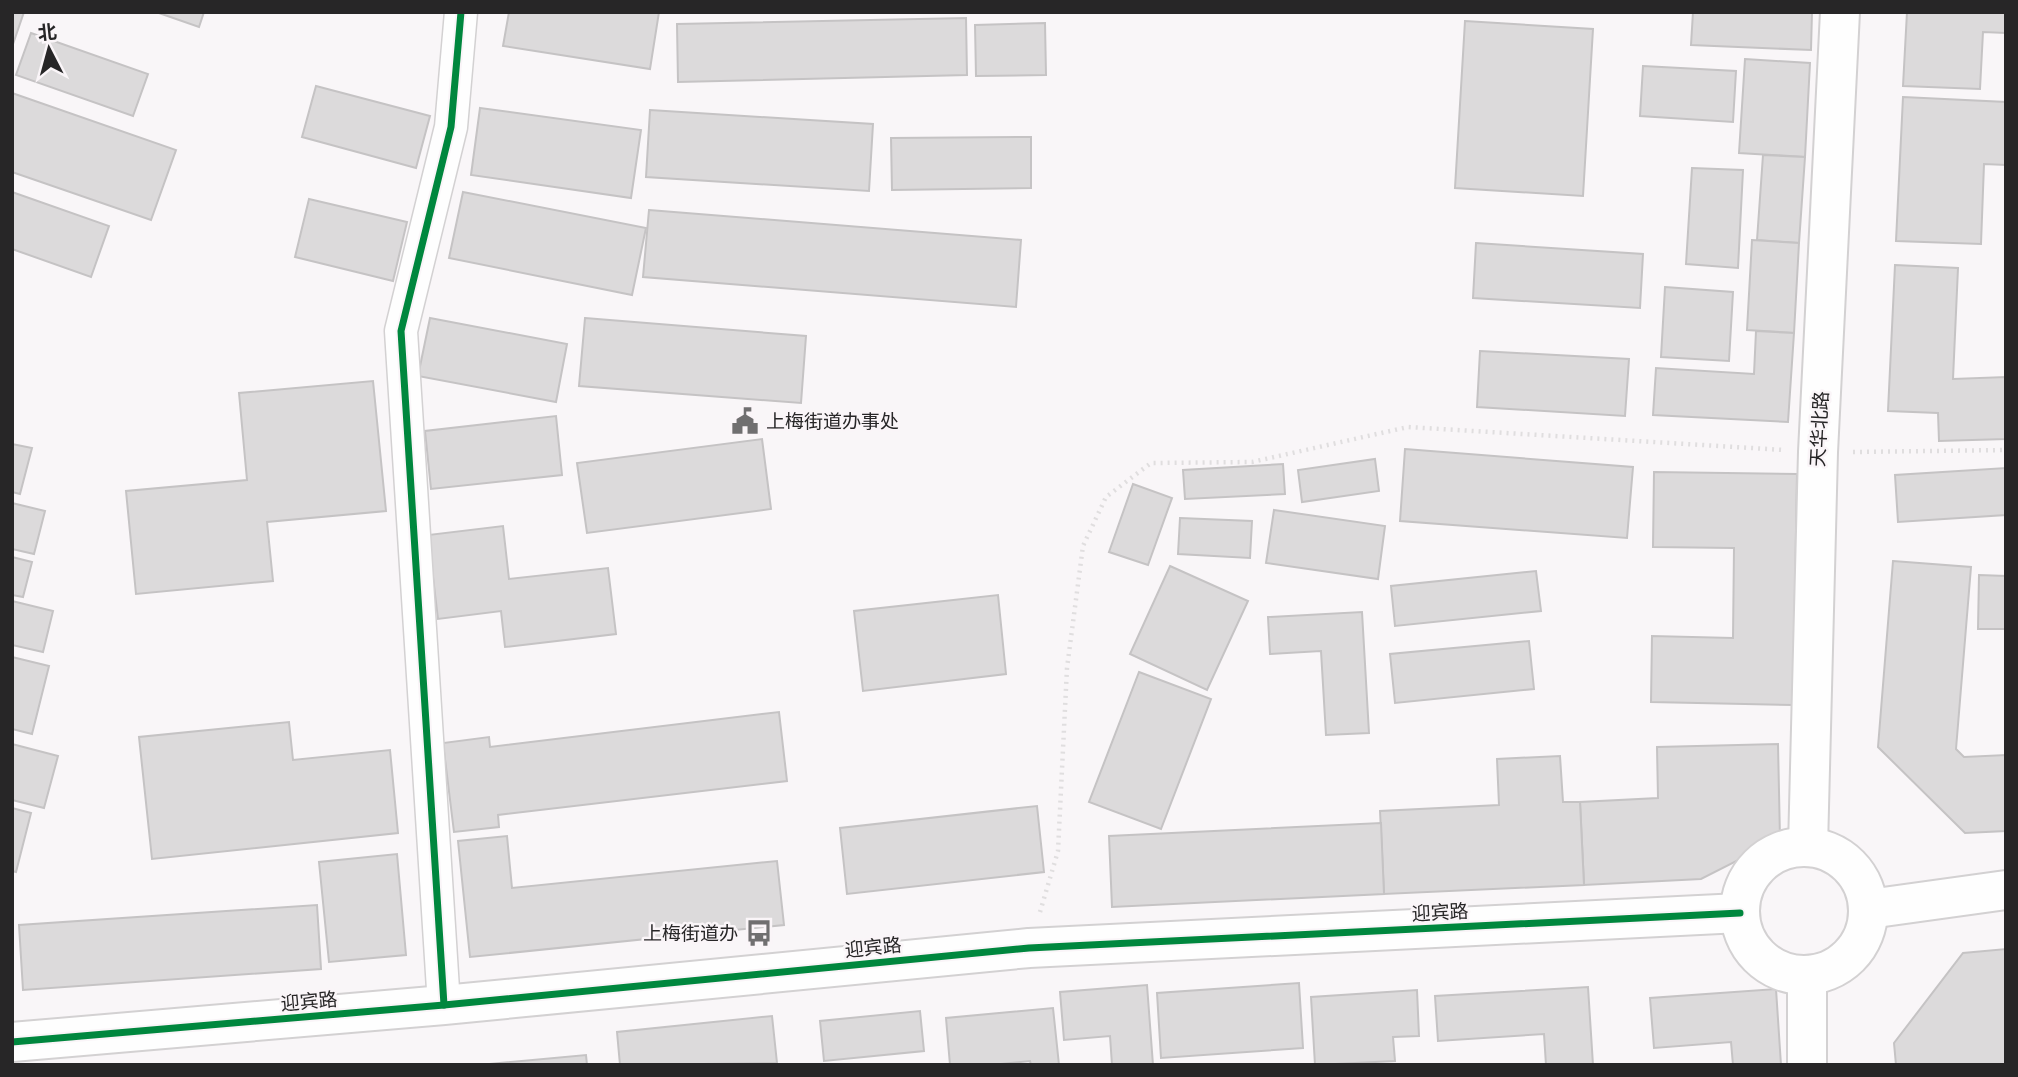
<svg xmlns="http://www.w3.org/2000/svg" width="2018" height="1077" viewBox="0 0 2018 1077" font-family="'Golos Text','Noto Sans SC',sans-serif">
<rect width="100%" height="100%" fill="#f9f6f8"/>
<g fill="#dcdadb" stroke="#c5c3c4" stroke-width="2">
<polygon points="12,12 24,12 12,47"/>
<polygon points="156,12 204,12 199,27"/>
<polygon points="509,12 659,12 650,69 503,46"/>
<polygon points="1693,12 1812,12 1811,50 1691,45"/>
<polygon points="1907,12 2006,12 2006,33 1983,32 1980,89 1903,86"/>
<polygon points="966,18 967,75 678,82 677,24"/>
<polygon points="1465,21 1593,29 1583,196 1455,188"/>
<polygon points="1045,23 1046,75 976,76 975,25"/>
<polygon points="31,33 148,74 133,116 16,75"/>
<polygon points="1745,59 1810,63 1805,157 1739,153"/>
<polygon points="1643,66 1736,71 1733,122 1640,116"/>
<polygon points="316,86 430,116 416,168 302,137"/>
<polygon points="12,93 176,150 151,220 12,172"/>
<polygon points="1903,97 2006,102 2006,165 1984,164 1981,244 1896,241"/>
<polygon points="480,108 641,130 631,198 471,175"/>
<polygon points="650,110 873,124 869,191 646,177"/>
<polygon points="1031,137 1031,188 892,190 891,138"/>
<polygon points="1763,155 1805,157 1799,243 1757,240"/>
<polygon points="1692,168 1743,170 1738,268 1686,264"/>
<polygon points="12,192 109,226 91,277 12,249"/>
<polygon points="463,192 646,228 632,295 449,258"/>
<polygon points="309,199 407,222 393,281 295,257"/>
<polygon points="649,210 1021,240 1016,307 643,277"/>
<polygon points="1752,240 1799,243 1794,333 1747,330"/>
<polygon points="1476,243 1643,254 1640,308 1473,298"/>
<polygon points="1895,265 1958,268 1953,379 2006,377 2006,439 1939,441 1938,413 1888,411"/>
<polygon points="1665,287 1733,292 1729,361 1661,357"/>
<polygon points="430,318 567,344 556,402 418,376"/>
<polygon points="585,318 806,336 801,403 579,386"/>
<polygon points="1756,331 1794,333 1788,422 1653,415 1656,368 1754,374"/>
<polygon points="1480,351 1629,359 1625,416 1477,407"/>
<polygon points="373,381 386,511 267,522 273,581 136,594 126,491 247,480 239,393"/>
<polygon points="556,416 562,475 431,489 425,431"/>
<polygon points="762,439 771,509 587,533 577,463"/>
<polygon points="12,444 32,448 20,494 12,492"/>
<polygon points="1405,449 1633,467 1627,538 1400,521"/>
<polygon points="1375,459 1379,491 1302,502 1298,470"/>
<polygon points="1283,464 1285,494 1185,499 1183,470"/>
<polygon points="2006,468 2006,515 1898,522 1895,475"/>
<polygon points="1654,472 1797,474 1793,705 1651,702 1652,636 1733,638 1734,548 1653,547"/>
<polygon points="1133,484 1172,498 1148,565 1109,552"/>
<polygon points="12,503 45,511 34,554 12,549"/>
<polygon points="1274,510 1385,526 1378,579 1266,563"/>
<polygon points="1180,518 1252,521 1250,558 1178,554"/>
<polygon points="503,526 509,579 608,568 616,634 505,647 501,611 438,619 428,535"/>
<polygon points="12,557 32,562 23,597 12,595"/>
<polygon points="1893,561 1971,567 1956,749 1964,757 2006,755 2006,831 1965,833 1878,747"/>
<polygon points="1170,566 1248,601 1207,690 1130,654"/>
<polygon points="1536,571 1541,611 1395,626 1391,586"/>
<polygon points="1979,575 2006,576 2006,629 1978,629"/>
<polygon points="998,595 1006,674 863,691 854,611"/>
<polygon points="12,601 53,611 43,652 12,645"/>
<polygon points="1362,612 1369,733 1326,735 1321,651 1270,654 1268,617"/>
<polygon points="1529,641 1534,689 1395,703 1390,654"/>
<polygon points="12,657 49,666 32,734 12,729"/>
<polygon points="1139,672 1211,699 1161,829 1089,802"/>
<polygon points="779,712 787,781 498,815 499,827 454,832 443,743 489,737 490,747"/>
<polygon points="289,722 293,760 390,750 398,833 152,859 139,737"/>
<polygon points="12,744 58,756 44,808 12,800"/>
<polygon points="1778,744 1780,839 1701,879 1584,885 1580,802 1658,798 1657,747"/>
<polygon points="1560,756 1563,802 1580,802 1584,885 1384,894 1380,811 1499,805 1497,759"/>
<polygon points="1037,806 1044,872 847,894 840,828"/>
<polygon points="12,808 31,813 16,872 12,871"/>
<polygon points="1381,823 1384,894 1112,907 1109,836"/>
<polygon points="507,836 512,888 777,861 784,925 470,957 458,841"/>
<polygon points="397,854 406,955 329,962 319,862"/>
<polygon points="317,905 321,969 23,990 19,925"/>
<polygon points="2006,949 2006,1065 1896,1065 1894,1043 1963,953"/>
<polygon points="1299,983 1303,1048 1161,1058 1157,993"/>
<polygon points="1147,985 1153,1065 1112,1065 1110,1036 1064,1040 1060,992"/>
<polygon points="1588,987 1593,1065 1546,1065 1544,1034 1438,1041 1435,996"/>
<polygon points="1776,989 1781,1065 1733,1065 1731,1042 1654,1048 1650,998"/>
<polygon points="1417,990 1419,1036 1393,1037 1395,1061 1315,1065 1311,997"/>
<polygon points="1053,1008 1059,1065 1031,1065 1030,1061 991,1065 950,1065 946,1018"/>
<polygon points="920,1011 924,1051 824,1061 820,1021"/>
<polygon points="772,1016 777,1063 620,1065 617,1032"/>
<polygon points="586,1055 587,1065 479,1065"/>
</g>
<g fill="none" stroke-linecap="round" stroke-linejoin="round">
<defs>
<polyline id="street" points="444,1005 401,331 451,127 461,12"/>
<g id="secondary">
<circle cx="1804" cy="911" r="64"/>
<polyline points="1808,847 1818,452 1840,12"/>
<polyline points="1869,909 2006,890"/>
<polyline points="1807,975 1807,1065"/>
<polyline points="12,1042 444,1005 1029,948 1740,913"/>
</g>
</defs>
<use href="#street" stroke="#d3d1d2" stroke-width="35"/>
<use href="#secondary" stroke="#d3d1d2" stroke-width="42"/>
<g stroke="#e0dedf" stroke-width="4.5" stroke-dasharray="2 5" stroke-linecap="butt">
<polyline points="1853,452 2006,450"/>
<polyline points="1040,912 1058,851 1067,668 1083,546 1106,497 1151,463 1252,462 1408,427 1784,450"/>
</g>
<use href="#street" stroke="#fefefe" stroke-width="32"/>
<use href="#secondary" stroke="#fefefe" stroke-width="38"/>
<defs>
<g id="cycleway">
<polyline points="444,1005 401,331 451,127 461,12"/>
<polyline points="12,1042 444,1005 1029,948 1740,913"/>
</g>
</defs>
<use href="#cycleway" stroke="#faf5f8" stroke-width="11"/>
<use href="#cycleway" stroke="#00873e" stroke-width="7"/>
</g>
<defs>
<symbol id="civic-bare" viewBox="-9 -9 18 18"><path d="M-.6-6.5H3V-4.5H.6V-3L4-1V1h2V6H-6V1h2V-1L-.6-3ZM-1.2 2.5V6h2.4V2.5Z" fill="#706f70" stroke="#faf5f8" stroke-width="2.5" paint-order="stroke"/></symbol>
<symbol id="bus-bare" viewBox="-9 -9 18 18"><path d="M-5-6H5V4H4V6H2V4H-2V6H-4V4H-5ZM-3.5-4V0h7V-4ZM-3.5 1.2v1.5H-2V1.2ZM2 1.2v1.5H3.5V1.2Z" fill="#706f70" stroke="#faf5f8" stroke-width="2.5" paint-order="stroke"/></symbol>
</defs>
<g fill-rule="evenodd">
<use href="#civic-bare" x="726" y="402" width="38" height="38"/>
<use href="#bus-bare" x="740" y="914" width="38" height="38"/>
</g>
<g text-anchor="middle" stroke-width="5" stroke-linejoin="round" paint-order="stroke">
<g font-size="19" fill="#272627" stroke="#faf5f8" text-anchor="start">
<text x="766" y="428">上梅街道办事处</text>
<text x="738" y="940" text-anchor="end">上梅街道办</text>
</g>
<g font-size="19" fill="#272627" stroke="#faf5f8">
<text transform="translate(1819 429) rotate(-87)" y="7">天华北路</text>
<text transform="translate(1440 912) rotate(-3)" y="7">迎宾路</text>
<text transform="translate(873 947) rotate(-6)" y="7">迎宾路</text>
<text transform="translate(309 1001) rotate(-5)" y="7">迎宾路</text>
</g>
</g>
<rect width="2018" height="1077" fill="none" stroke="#272627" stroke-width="28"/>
<g transform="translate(49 49) rotate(354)" stroke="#faf5f8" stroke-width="5" paint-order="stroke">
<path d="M0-5L12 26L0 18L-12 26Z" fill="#272627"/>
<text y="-10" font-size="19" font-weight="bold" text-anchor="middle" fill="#272627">北</text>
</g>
</svg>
